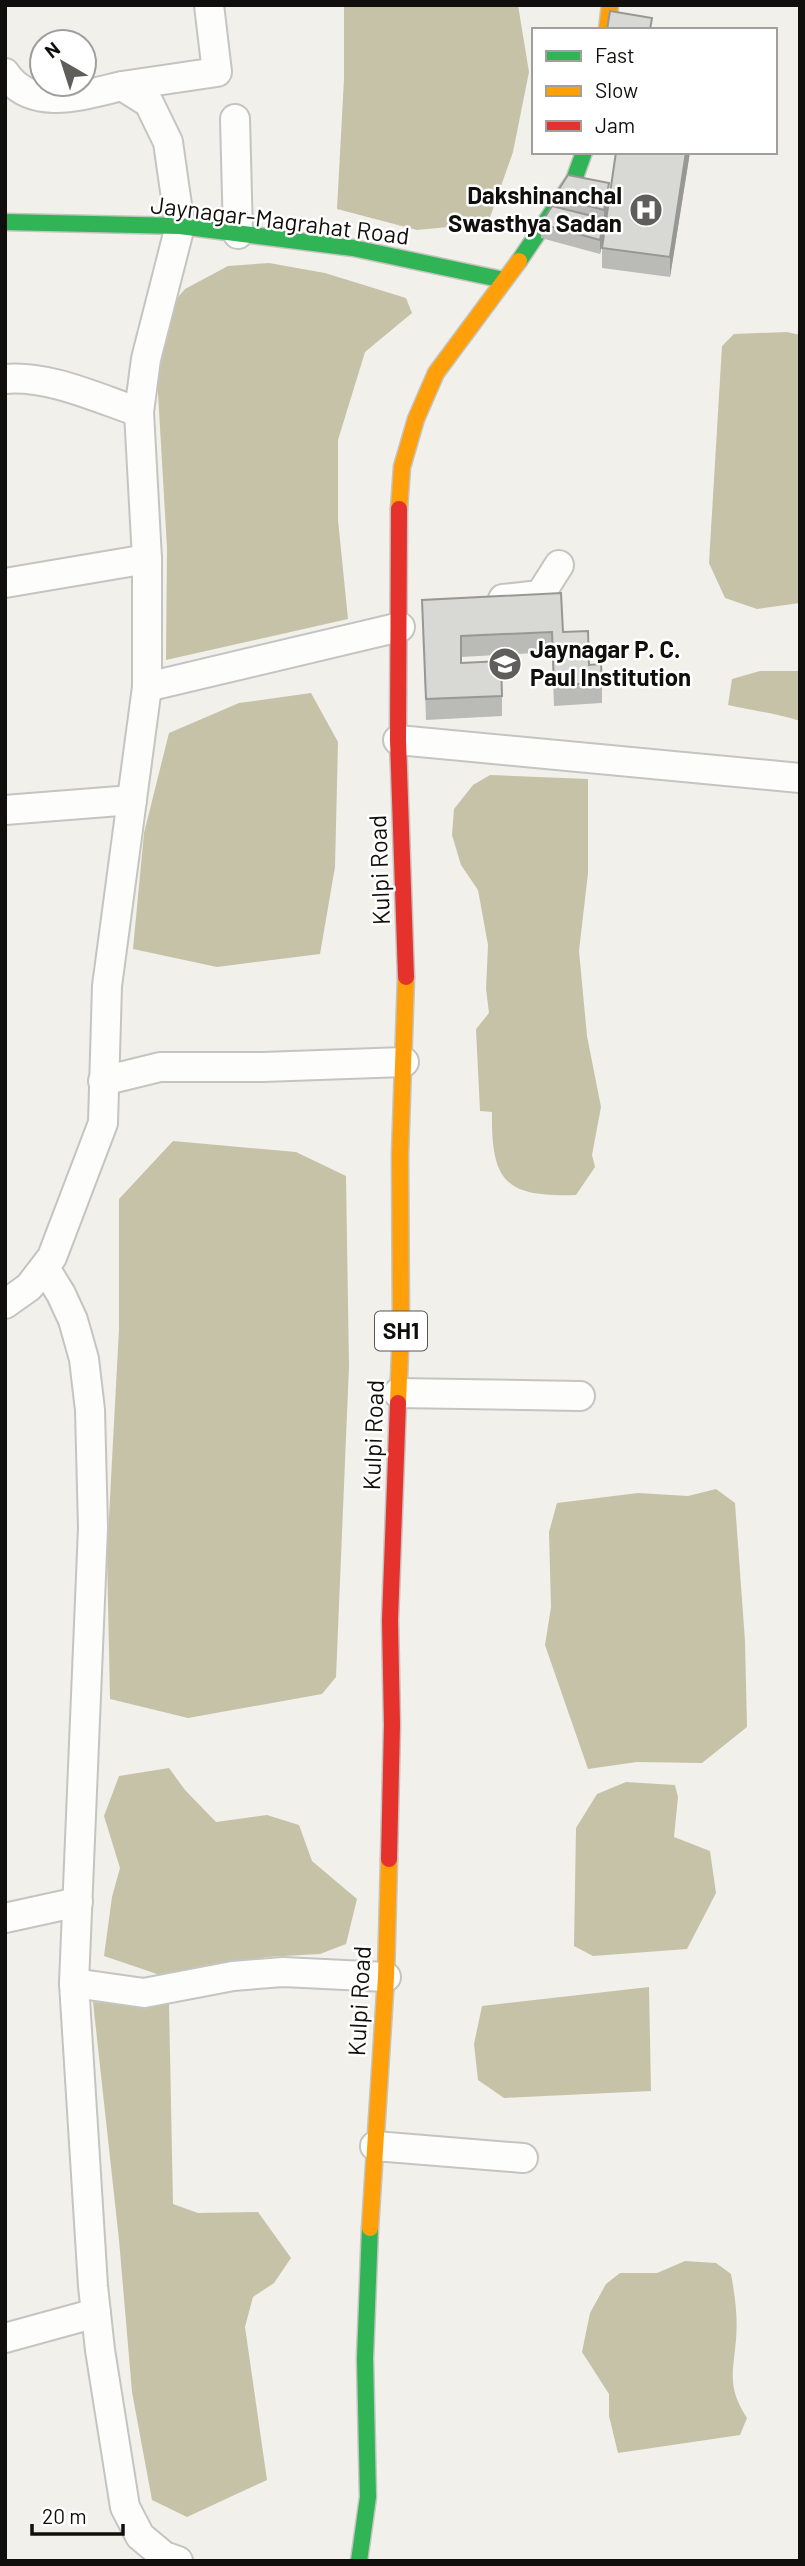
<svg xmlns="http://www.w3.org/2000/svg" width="805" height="2566" viewBox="0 0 805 2566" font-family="Barlow,sans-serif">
<rect width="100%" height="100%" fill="#f1f0eb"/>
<g fill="#c6c2a8">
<polygon points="344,5 518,5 529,72 513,152 488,223 417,230 337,209 344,79"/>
<polygon points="269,263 325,273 406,298 412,313 365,352 338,440 338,520 348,619 166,660 167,548 156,359 168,309 185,289 228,266"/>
<polygon points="787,332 800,335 800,603 757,609 725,598 709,563 722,346 734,334"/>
<path d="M760,671H800V721C776,713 753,711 728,705L732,679Z"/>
<polygon points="311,693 338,742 335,867 320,954 217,967 133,949 144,833 169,733 239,703"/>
<path d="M490,775L588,779V873L579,951L587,1036L601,1107L592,1155L595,1167L576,1195C506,1197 491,1183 492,1112L480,1111L476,1029L489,1013L486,989L488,945L478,890L461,865L452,835L454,809L473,785Z"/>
<polygon points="173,1141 296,1152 346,1176 349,1366 336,1677 322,1694 188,1718 110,1699 107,1554 119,1329 119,1199"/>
<polygon points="716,1489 735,1503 745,1641 747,1727 702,1763 637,1762 588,1769 545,1645 551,1607 549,1532 557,1503 638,1493 688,1496"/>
<polygon points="169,1768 185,1790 216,1822 267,1815 299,1825 312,1861 357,1899 346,1944 320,1954 266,1957 191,1975 157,1974 104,1956 112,1897 120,1868 104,1816 119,1776"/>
<polygon points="626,1782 675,1785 678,1797 674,1837 710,1851 716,1893 687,1949 593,1956 574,1946 576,1828 597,1794"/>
<polygon points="649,1987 651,2091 504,2098 478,2080 474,2044 482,2006"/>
<polygon points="93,2002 143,2007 169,2003 173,2204 198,2213 258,2212 291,2258 274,2283 253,2297 245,2327 267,2480 187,2517 152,2500 132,2392 119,2240"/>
<path d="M685,2261L716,2263L731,2274C735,2296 738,2317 736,2340C733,2373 727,2387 747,2418L740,2435L618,2453L609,2416V2394L582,2352L590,2313L606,2284L620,2273H657Z"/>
</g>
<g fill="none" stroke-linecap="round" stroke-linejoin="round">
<defs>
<g id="street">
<path d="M5,73C31,113 84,95 122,86L149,103L168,142L180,226L146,359L139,412L147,559V687L107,986L103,1123L52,1257L29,1287L5,1304"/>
<polyline points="122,86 217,72 209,5"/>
<polyline points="235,119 238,234"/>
<path d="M5,379C49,375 97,398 139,412"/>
<polyline points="5,583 147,559"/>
<polyline points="503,599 540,595 559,565"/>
<polyline points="147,687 400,627"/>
<polyline points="398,740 800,778"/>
<polyline points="5,810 132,800"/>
<polyline points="103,1081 160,1067 263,1067 404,1062"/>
<polyline points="45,1268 61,1294 73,1320 84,1359 90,1410 93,1528 74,1983 93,2286 100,2350 125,2507 140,2536 164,2556 178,2561"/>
<polyline points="398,1393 580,1396"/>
<polyline points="5,1918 78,1902"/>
<polyline points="74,1983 144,1993 233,1976 283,1972 386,1977"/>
<polyline points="375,2146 523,2158"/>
<polyline points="5,2338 96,2313"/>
</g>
<g id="fast">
<polyline points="5,222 180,226 353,248 504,280"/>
<polyline points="519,261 574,180 584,152"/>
<polyline points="359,2561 368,2497 365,2358 370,2228"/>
</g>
<g id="slow">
<polyline points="607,30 610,5"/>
<polyline points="399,509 402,467 416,419 436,373 519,261"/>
<polyline points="398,1403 401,1327 400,1155 406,977"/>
<polyline points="370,2228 386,1977 389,1859"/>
</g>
<g id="jam">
<polyline points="399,509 398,740 406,977"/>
<polyline points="389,1859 392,1725 390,1620 398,1403"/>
</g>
</defs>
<use href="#street" stroke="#c4c4c0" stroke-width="32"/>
<use href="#fast" stroke="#c4c4c0" stroke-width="19"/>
<use href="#slow" stroke="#c4c4c0" stroke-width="19"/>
<use href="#jam" stroke="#c4c4c0" stroke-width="19"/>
<use href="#street" stroke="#fdfdfc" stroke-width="28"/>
<use href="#fast" stroke="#30b455" stroke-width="16"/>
<use href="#slow" stroke="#ff9f0a" stroke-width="16"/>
<use href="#jam" stroke="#e5322d" stroke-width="16"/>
</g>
<g fill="#babab6">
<polygon points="616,152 690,152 670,277 602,268 602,248 608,206 600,254 541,238 541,224 554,207 554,197 609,203"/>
<polygon points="422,600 563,632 602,683 602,703 554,706 552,652 461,657 461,663 502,696 502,716 426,720"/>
</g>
<g fill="#979794">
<polygon points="686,152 690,152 670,277 670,257"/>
<polygon points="609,183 609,204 604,231 604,210"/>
<polygon points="604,219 604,233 600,254 600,240"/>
</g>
<g fill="#d8d8d4" stroke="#979794" stroke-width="2">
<polygon points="610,11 652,18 650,30 607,30"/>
<polygon points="616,152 686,152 670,257 602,248"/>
<polygon points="568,175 609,183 604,210 554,197"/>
<polygon points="552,206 604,219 600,240 541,224"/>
<polygon points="561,593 563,632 588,631 589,665 601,664 602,683 554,685 552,632 461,636 461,663 501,661 502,696 426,699 422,600"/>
</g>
<defs>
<symbol id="hospital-disc" viewBox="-11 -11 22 22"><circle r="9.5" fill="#5f5e5b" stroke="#fff"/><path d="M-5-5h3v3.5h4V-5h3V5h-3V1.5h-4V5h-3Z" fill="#fff"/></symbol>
<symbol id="school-disc" viewBox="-11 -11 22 22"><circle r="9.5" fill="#5f5e5b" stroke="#fff"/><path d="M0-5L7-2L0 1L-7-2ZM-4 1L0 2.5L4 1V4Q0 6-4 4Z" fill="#fff"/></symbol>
</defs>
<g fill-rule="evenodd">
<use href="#hospital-disc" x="627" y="191" width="38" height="38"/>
<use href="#school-disc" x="486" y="645" width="38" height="38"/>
</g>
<g text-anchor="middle" stroke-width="5" stroke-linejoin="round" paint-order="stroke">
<rect fill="#fff" stroke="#585756" stroke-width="2" x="375" y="1311.5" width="52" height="39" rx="5"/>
<g font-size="23" font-weight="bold" fill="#100f0d">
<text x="401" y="1339">SH1</text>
</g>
<g font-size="24" font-weight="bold" fill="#100f0d" stroke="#fff" text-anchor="end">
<text x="622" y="204">Dakshinanchal<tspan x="622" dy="28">Swasthya Sadan</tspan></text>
<text x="530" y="658" text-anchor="start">Jaynagar P. C.<tspan x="530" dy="28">Paul Institution</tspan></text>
</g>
<g font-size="24" fill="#100f0d" stroke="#fff">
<text transform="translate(280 221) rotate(7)" y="8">Jaynagar-Magrahat Road</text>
<text transform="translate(380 870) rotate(-92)" y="8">Kulpi Road</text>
<text transform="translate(374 1435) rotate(-88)" y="8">Kulpi Road</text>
<text transform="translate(360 2001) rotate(-87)" y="8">Kulpi Road</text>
</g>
</g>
<rect width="805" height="2566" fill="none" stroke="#100f0d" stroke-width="14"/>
<rect x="532" y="28" width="245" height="126" fill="#ffffff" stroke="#9f9f9e" stroke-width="2"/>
<rect x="546" y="51" width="35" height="10" fill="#30b455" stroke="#9f9f9e" stroke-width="2"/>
<text x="595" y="63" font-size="21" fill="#100f0d">Fast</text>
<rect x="546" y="86" width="35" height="10" fill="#ff9f0a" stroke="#9f9f9e" stroke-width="2"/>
<text x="595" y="98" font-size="21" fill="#100f0d">Slow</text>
<rect x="546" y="121" width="35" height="10" fill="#e5322d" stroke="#9f9f9e" stroke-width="2"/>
<text x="595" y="133" font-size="21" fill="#100f0d">Jam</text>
<g transform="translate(63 63) rotate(321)"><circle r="33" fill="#ffffff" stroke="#9f9f9e" stroke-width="2"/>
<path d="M0-5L12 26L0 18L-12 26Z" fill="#5f5e5b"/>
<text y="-10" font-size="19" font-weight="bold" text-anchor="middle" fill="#100f0d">N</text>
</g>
<path d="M32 2524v10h91v-10" fill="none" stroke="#100f0d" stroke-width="3.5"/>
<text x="42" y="2524" font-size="21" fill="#100f0d" stroke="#ffffff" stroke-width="5" paint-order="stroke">20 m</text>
</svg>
